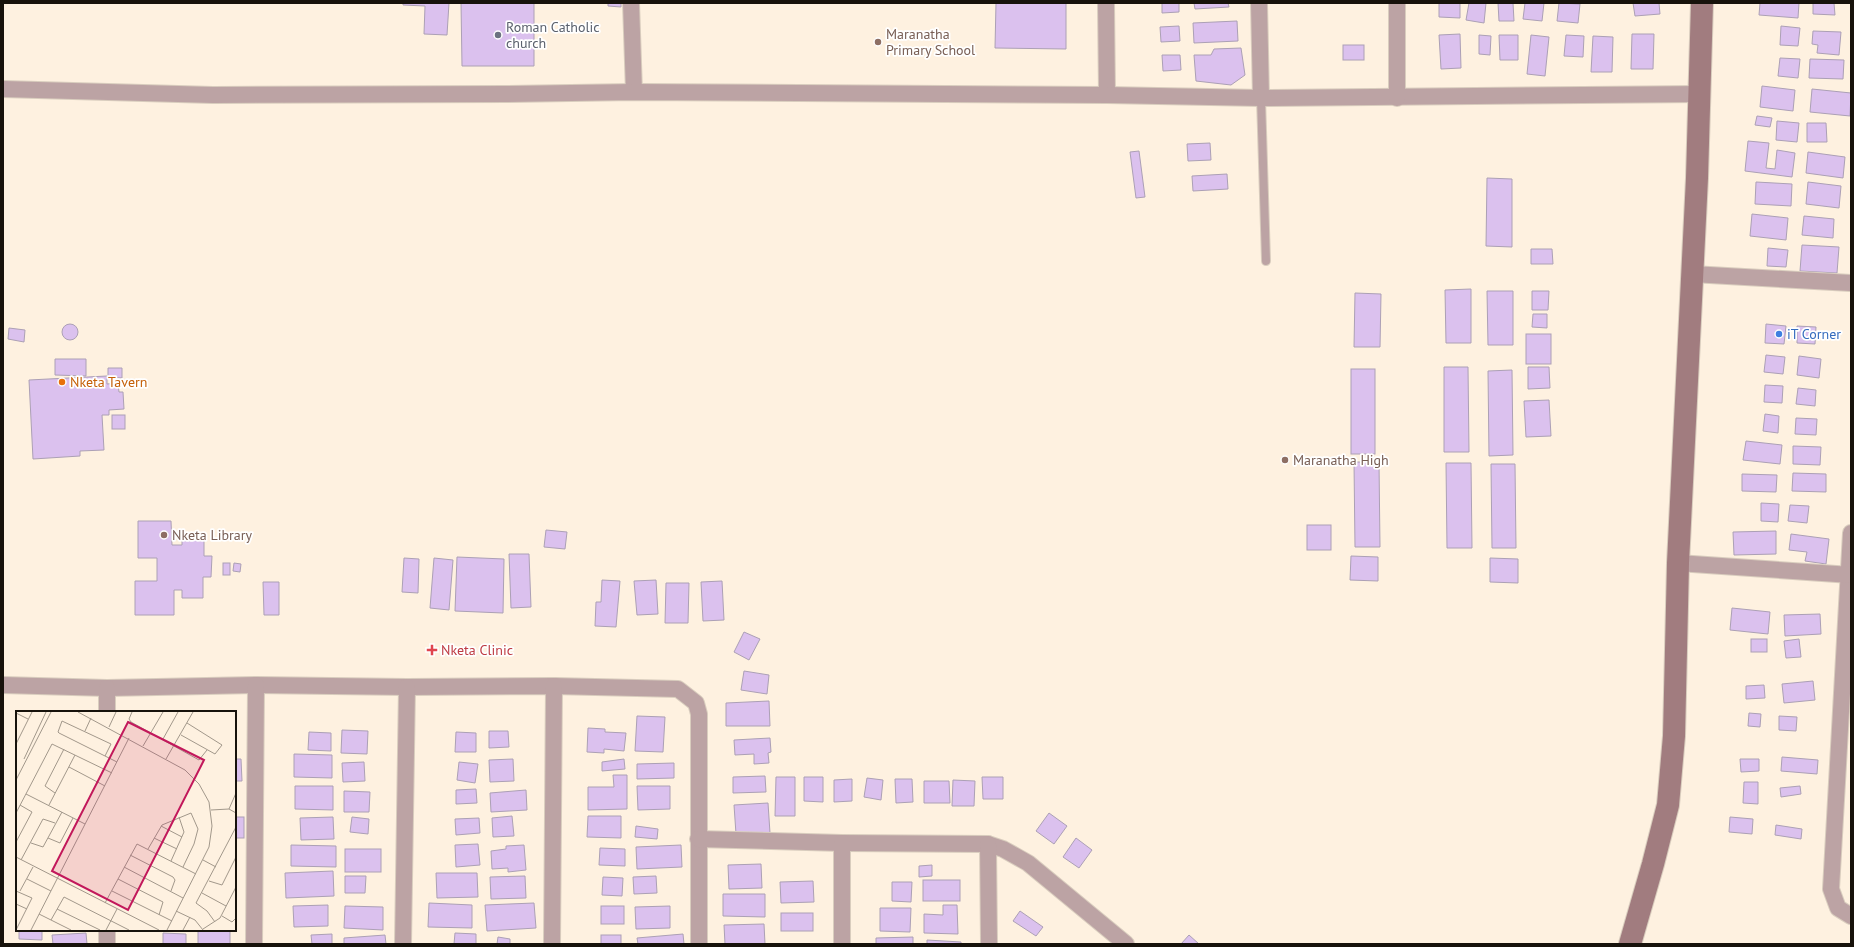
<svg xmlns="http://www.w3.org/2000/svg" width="1854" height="947" viewBox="0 0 1854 947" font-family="'PT Sans',sans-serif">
<rect width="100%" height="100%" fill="#fef1e0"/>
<g fill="#dbc1ee" stroke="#aca0b5">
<polygon points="403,3 449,3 447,35 424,34 425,6 403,5"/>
<polygon points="461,3 534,3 534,66 462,66"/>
<polygon points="608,3 621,3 621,7 608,6"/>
<polygon points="996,3 1066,3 1066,49 995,48"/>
<polygon points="1162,3 1179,3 1179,12 1162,13"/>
<polygon points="1194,3 1228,3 1229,7 1195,9"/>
<polygon points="1439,3 1460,3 1460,18 1439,17"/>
<polygon points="1469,3 1486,3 1484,23 1466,20"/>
<polygon points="1498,3 1513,3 1514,21 1499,21"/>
<polygon points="1525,3 1544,3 1542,21 1523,19"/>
<polygon points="1559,3 1580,4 1578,23 1557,21"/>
<polygon points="1633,3 1659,3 1660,14 1635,16"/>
<polygon points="1760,3 1799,3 1798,18 1759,15"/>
<polygon points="1813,3 1834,3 1835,15 1813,14"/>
<polygon points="1237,21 1238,41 1194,43 1193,23"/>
<polygon points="1179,26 1180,41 1161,42 1160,27"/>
<polygon points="1781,26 1800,28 1798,46 1780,45"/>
<polygon points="1813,31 1841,32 1839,55 1817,53 1818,45 1812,44"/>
<polygon points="1460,34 1461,68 1441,69 1439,35"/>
<polygon points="1632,34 1654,34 1653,69 1631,69"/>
<polygon points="1479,35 1491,36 1490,55 1479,54"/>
<polygon points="1499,35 1518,35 1518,60 1500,60"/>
<polygon points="1531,35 1549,37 1545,76 1527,74"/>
<polygon points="1566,35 1584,36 1583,57 1564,56"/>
<polygon points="1593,36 1613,37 1612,72 1591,72"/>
<rect x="1343" y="45" width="21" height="15"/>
<polygon points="1241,48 1245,75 1231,85 1196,81 1194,55 1211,55 1214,49"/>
<polygon points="1162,55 1180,55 1181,70 1163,71"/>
<polygon points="1780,58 1800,59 1798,78 1778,76"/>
<polygon points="1810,59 1844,60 1843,79 1809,78"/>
<polygon points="1762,86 1795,90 1793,111 1760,107"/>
<polygon points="1812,89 1851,93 1850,116 1810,112"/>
<polygon points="1757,116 1772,118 1770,127 1755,125"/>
<polygon points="1777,121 1799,123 1797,142 1776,140"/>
<polygon points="1807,123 1826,123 1827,142 1807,142"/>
<polygon points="1748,141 1769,143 1766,168 1775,169 1777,150 1795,153 1792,177 1745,171"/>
<polygon points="1210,143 1211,160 1188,161 1187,144"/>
<polygon points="1139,151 1145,197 1136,198 1130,152"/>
<polygon points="1808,152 1845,157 1843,178 1806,173"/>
<polygon points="1227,174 1228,189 1193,191 1192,176"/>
<polygon points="1487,178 1512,179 1512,247 1486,246"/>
<polygon points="1756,182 1792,184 1791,206 1755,204"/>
<polygon points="1808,182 1841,186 1839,208 1806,204"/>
<polygon points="1752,214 1788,218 1786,240 1750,236"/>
<polygon points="1804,216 1834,219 1833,238 1802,235"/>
<polygon points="1802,245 1839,247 1837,273 1800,271"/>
<polygon points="1768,248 1788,250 1786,267 1767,266"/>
<polygon points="1531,249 1552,249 1553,264 1531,264"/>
<polygon points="1471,289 1471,343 1446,343 1445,290"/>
<polygon points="1487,291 1513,291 1513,345 1488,345"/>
<polygon points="1532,291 1549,291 1548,310 1532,310"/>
<polygon points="1355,293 1381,294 1380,347 1354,347"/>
<polygon points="1533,314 1547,314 1547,328 1532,327"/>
<polygon points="1766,324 1786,326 1784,344 1765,343"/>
<circle cx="70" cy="332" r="8"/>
<polygon points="1797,326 1816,327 1815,344 1797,343"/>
<polygon points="9,328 25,330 24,342 8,339"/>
<rect x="1526" y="334" width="25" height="30"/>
<polygon points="1766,355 1785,357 1783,374 1764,372"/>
<polygon points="1799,356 1821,359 1819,378 1797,375"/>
<polygon points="55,359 86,359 86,376 55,375"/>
<polygon points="1444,367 1468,367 1469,452 1444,452"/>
<polygon points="1528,367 1549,367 1550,388 1528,389"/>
<polygon points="108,368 122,368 122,378 108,377"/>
<rect x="1351" y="369" width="24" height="85"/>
<polygon points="1512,370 1513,455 1489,456 1488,371"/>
<polygon points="107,376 107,384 118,383 119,392 123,392 124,409 109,410 109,415 102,415 104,450 80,451 80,456 33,459 29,380"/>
<polygon points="1765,385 1783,386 1782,403 1764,402"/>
<polygon points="1798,388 1816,390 1815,406 1796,404"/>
<polygon points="1549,400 1551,436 1526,437 1524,401"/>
<polygon points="1765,414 1779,416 1778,433 1763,431"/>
<rect x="112" y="415" width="13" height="14"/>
<polygon points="1796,418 1817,419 1816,435 1795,434"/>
<polygon points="1746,441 1782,445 1780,464 1743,460"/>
<polygon points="1793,446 1821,447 1820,465 1793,464"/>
<polygon points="1354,462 1379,462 1380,547 1355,547"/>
<polygon points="1446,463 1471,463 1472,548 1447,548"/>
<polygon points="1491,464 1515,464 1516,548 1492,548"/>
<polygon points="1793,473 1826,474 1826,492 1792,491"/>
<polygon points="1742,474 1777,475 1776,492 1742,491"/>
<polygon points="1761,503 1779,504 1778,522 1761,521"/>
<polygon points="1790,505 1809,506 1807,523 1788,521"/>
<polygon points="138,521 171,521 172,545 182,545 182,538 204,538 204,556 212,556 211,577 203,577 203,598 182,598 182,590 174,590 174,615 135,615 135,581 157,581 157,558 138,558"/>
<rect x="1307" y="525" width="24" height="25"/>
<polygon points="546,530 567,532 565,549 544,547"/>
<polygon points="1776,531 1776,554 1734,555 1733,532"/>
<polygon points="1791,534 1829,539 1826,564 1805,561 1807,552 1789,550"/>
<polygon points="509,554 529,554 531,607 511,608"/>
<polygon points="1351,556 1378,557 1378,581 1350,580"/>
<polygon points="457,557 504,559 503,613 455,611"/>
<polygon points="404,558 419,559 418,593 402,592"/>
<polygon points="434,558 453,560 449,610 430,608"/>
<polygon points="1490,558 1518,559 1518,583 1490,582"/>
<rect x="223" y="563" width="7" height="12"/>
<polygon points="234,563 241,564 240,572 233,571"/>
<polygon points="602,580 620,581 616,627 595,626 596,602 601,602"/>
<polygon points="656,580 658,614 637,615 634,581"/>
<polygon points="722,581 724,620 703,621 701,582"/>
<polygon points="263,582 279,582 279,615 264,615"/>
<polygon points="666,583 689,583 688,623 665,623"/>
<polygon points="1732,608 1770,612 1768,634 1730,630"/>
<polygon points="1820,614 1821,634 1785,636 1784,615"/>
<polygon points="744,632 760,639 749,660 734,652"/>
<rect x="1751" y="639" width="16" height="13"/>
<polygon points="1799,639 1801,657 1786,658 1784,641"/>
<polygon points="744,671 769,675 767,694 741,690"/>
<polygon points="1813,681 1815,700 1784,703 1782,684"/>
<polygon points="1764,685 1765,698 1746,699 1746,686"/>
<polygon points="769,701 770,726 726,726 726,703"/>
<polygon points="1749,713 1761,714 1760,727 1748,726"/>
<polygon points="637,716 665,717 663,752 635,751"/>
<polygon points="1779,716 1797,717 1796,731 1779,730"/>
<polygon points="588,728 605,729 605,732 626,733 624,751 604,749 604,753 587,752"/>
<polygon points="342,730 368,731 367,754 341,753"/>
<polygon points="489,731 508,731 509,747 489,748"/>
<polygon points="309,732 331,733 331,751 308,750"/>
<polygon points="456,732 476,733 476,752 455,752"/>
<polygon points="770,738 771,752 768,753 769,763 754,764 754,754 735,755 734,740"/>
<polygon points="294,754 332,755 332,778 294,777"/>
<polygon points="1782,757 1818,760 1817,774 1781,771"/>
<polygon points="235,759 241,759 242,781 235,781"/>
<polygon points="513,759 514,781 490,782 489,760"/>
<polygon points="624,759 625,769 602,771 602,762"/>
<polygon points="1740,759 1759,759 1759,771 1741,772"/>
<polygon points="364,762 365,781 343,782 342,763"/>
<polygon points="459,762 478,764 475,783 457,780"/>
<polygon points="674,763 674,778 637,779 637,764"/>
<polygon points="613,775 627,775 627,809 588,810 588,787 614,787"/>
<polygon points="765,776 766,792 733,793 733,777"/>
<polygon points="776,777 795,777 795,816 775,816"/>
<polygon points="804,777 823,777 823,802 804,801"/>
<polygon points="982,777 1003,777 1003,799 983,799"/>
<polygon points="867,778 883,780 881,800 864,797"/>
<polygon points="852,779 852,801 834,802 834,780"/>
<polygon points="895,779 912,779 913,802 896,803"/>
<polygon points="953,780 975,781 974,806 952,806"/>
<polygon points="924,781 949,781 950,803 924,803"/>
<polygon points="1744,782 1758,782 1758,804 1743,803"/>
<polygon points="295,786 333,786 333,810 295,809"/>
<polygon points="637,786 670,786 670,809 638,810"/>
<polygon points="1800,786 1801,794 1781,797 1780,788"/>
<polygon points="476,789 477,803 456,804 456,790"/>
<polygon points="526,790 527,810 491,812 490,793"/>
<polygon points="344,791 370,792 369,812 344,812"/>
<polygon points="768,803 770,833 736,834 734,805"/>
<polygon points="1049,813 1067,826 1054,844 1036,831"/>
<polygon points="512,816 514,836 493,837 492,818"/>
<polygon points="588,816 621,816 621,838 587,837"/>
<rect x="235" y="817" width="9" height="21"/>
<polygon points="333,817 334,839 301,840 300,818"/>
<polygon points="352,817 369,819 368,834 350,832"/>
<polygon points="1730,817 1753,819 1752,834 1729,832"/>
<polygon points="479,818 480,833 456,835 455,819"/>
<polygon points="1776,825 1802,829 1801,839 1775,835"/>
<polygon points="636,826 658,829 657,839 635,837"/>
<polygon points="1076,838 1092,850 1079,868 1063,857"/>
<polygon points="478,844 480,865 456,867 455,845"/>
<polygon points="291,845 336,846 336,867 291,866"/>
<polygon points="524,845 526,870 508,872 508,868 492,869 491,851 506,849 506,846"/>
<polygon points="681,845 682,867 637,869 636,847"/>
<polygon points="600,848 625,849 625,866 599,865"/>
<rect x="345" y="849" width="36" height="23"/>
<polygon points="761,864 762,888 729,889 728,865"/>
<polygon points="932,865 932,876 919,877 919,866"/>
<polygon points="333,871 334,896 286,898 285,873"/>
<polygon points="436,873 477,873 478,897 437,898"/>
<polygon points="345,876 366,876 365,893 345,893"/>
<polygon points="525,876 526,898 491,899 490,877"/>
<polygon points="656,876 657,893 634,894 633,877"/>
<polygon points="603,877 623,878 622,896 602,895"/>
<rect x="923" y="880" width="37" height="21"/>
<polygon points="813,881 814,902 781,903 780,882"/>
<polygon points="892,882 912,882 911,902 892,901"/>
<polygon points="723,894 765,894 765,917 723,916"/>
<polygon points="429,903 472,905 472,928 428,927"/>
<polygon points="534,903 536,928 487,931 485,905"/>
<polygon points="328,905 328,926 294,927 293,906"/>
<polygon points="943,905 957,905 958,934 924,933 924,914 943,915"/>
<polygon points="345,906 383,907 383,930 344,928"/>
<rect x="601" y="906" width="23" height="18"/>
<polygon points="670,906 670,928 636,929 635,907"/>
<polygon points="880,908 911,908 910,932 880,931"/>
<polygon points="1020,911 1043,927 1036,936 1013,921"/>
<rect x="781" y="913" width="32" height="18"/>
<polygon points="764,924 765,944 725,944 724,925"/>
<polygon points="19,930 42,930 42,940 19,939"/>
<polygon points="230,930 230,944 198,944 198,931"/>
<polygon points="86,933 87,944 53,944 52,935"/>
<polygon points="163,933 186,934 186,944 163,944"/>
<polygon points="455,933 476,934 476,944 454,944"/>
<polygon points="332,934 332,944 312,944 311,935"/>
<polygon points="683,934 684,944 638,944 637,938"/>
<polygon points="385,935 386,944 344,944 344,938"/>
<rect x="601" y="935" width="20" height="9"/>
<polygon points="1189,935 1199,944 1181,944"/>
<polygon points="498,937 510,939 510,944 497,944"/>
<polygon points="913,937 913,944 876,944 876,938"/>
<polygon points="927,940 961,942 961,944 927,944"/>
</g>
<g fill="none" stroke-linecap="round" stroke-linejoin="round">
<defs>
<polyline id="lane" points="1261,98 1266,261"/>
<g id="street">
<polyline points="631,3 634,92"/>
<polyline points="1106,3 1107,95"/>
<polyline points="1259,3 1261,98"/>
<polyline points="3,89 213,95 508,94 634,92 1107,95 1261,98 1701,94"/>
<polyline points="1397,98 1397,3"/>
<polyline points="1692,274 1851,283"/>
<polyline points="1851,533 1831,889 1838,908 1851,916"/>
<polyline points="1678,563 1851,575"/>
<polyline points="3,685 107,688 256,685 407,687 554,686 678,689 696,703 699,714 699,944"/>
<polyline points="107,712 107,688"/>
<polyline points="698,839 842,843 988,844 1003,849 1028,863 1126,944"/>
<polyline points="988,844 989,944"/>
<polyline points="107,944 107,930"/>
<polyline points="254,944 256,685"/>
<polyline points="403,944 407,687"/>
<polyline points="552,944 554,686"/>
<polyline points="842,944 842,843"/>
</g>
<polyline id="secondary" points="1630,944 1653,864 1668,805 1674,736 1678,563 1697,178 1702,3"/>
</defs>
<use href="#lane" stroke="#d9cdbe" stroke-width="10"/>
<use href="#street" stroke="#d9cdbe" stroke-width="18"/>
<use href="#secondary" stroke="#d9cdbe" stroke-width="24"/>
<use href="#lane" stroke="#bca3a4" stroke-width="8"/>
<use href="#street" stroke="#bca3a4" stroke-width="16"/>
<use href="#secondary" stroke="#a17c7f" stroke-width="22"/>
</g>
<circle fill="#6b7280" stroke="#fff" stroke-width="1.5" cx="498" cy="35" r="4"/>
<g fill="#8d6e63" stroke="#fff" stroke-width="1.5">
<circle cx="878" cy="42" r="4"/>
<circle cx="1285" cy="460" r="4"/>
<circle cx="164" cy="535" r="4"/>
</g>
<circle fill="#3f7fe0" stroke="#fff" stroke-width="1.5" cx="1779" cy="334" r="4"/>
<circle fill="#e8710a" stroke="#fff" stroke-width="1.5" cx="62" cy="382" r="4"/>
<path fill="#e0444e" stroke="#fff" stroke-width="1.5" d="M430 644h4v4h4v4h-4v4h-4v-4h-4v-4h4z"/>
<g text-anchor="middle" stroke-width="3.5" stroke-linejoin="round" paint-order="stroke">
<g font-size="14" fill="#5b616d" stroke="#fff" text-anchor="start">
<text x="506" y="32">Roman Catholic<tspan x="506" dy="16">church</tspan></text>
</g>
<g font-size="14" fill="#785e54" stroke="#fff" text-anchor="start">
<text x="886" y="39">Maranatha<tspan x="886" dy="16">Primary School</tspan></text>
<text x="1293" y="465">Maranatha High</text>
<text x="172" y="540">Nketa Library</text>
</g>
<g font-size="14" fill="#366cbe" stroke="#fff" text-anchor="start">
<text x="1787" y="339">iT Corner</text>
</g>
<g font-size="14" fill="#c56008" stroke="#fff" text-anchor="start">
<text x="70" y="387">Nketa Tavern</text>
</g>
<g font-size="14" fill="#be3a42" stroke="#fff" text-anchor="start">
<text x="441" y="655">Nketa Clinic</text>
</g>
</g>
<g transform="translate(16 711)">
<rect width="220" height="220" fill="#fef1e0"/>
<path fill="none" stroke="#a2988b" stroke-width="1" d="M62,1L169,59L183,73L193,91L196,115L193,136L151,219M116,1L113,8L115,11L183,49L191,39M0,2L12,8M93,16L100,1M69,20L75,7M165,24L199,43L206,34L171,12M147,28L162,1M0,33L16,1M127,35L147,1M89,45L95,33L46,10L42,21L43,22L101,51M8,48L30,1M150,48L177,1M53,56L89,75M0,69L35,1M39,82L29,75L48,38M10,83L69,113M33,94L59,44M213,98L220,82M195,99L213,98L220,102M0,102L36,33L96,62M145,115L166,126M32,127L44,132L57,107M138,127L161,138M0,131L16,101L4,94M15,132L27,136L46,101M132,138L146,114L175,102L182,118L178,133L167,156M114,144L157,166L159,169L155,180M0,146L143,219M5,149L27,108L39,112M187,149L200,156M155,150L168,121L163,106M108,156L167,187M11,168L35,180M102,168L147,191L143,204M193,170L206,174L220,146M0,180L16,187L0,219M4,180L17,156M96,180L156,210M186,182L210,195M89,192L121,133L180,163M0,193L11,198M41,198L84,219M160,200L179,209L187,219M23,203L55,219M206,205L216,211L220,207M35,209L48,186L113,219M199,211L191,200L180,192L220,116M187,218L204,207L220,176M15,219L113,27M90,219L101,198M167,219L174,206"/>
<path fill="#c2185b" fill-opacity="0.15" stroke="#c2185b" stroke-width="2" d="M112,11L188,49L112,199L36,160Z"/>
<rect width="220" height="220" fill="none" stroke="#17120b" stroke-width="2"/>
</g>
<rect width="1854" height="947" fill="none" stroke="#17120b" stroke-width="8"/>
</svg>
